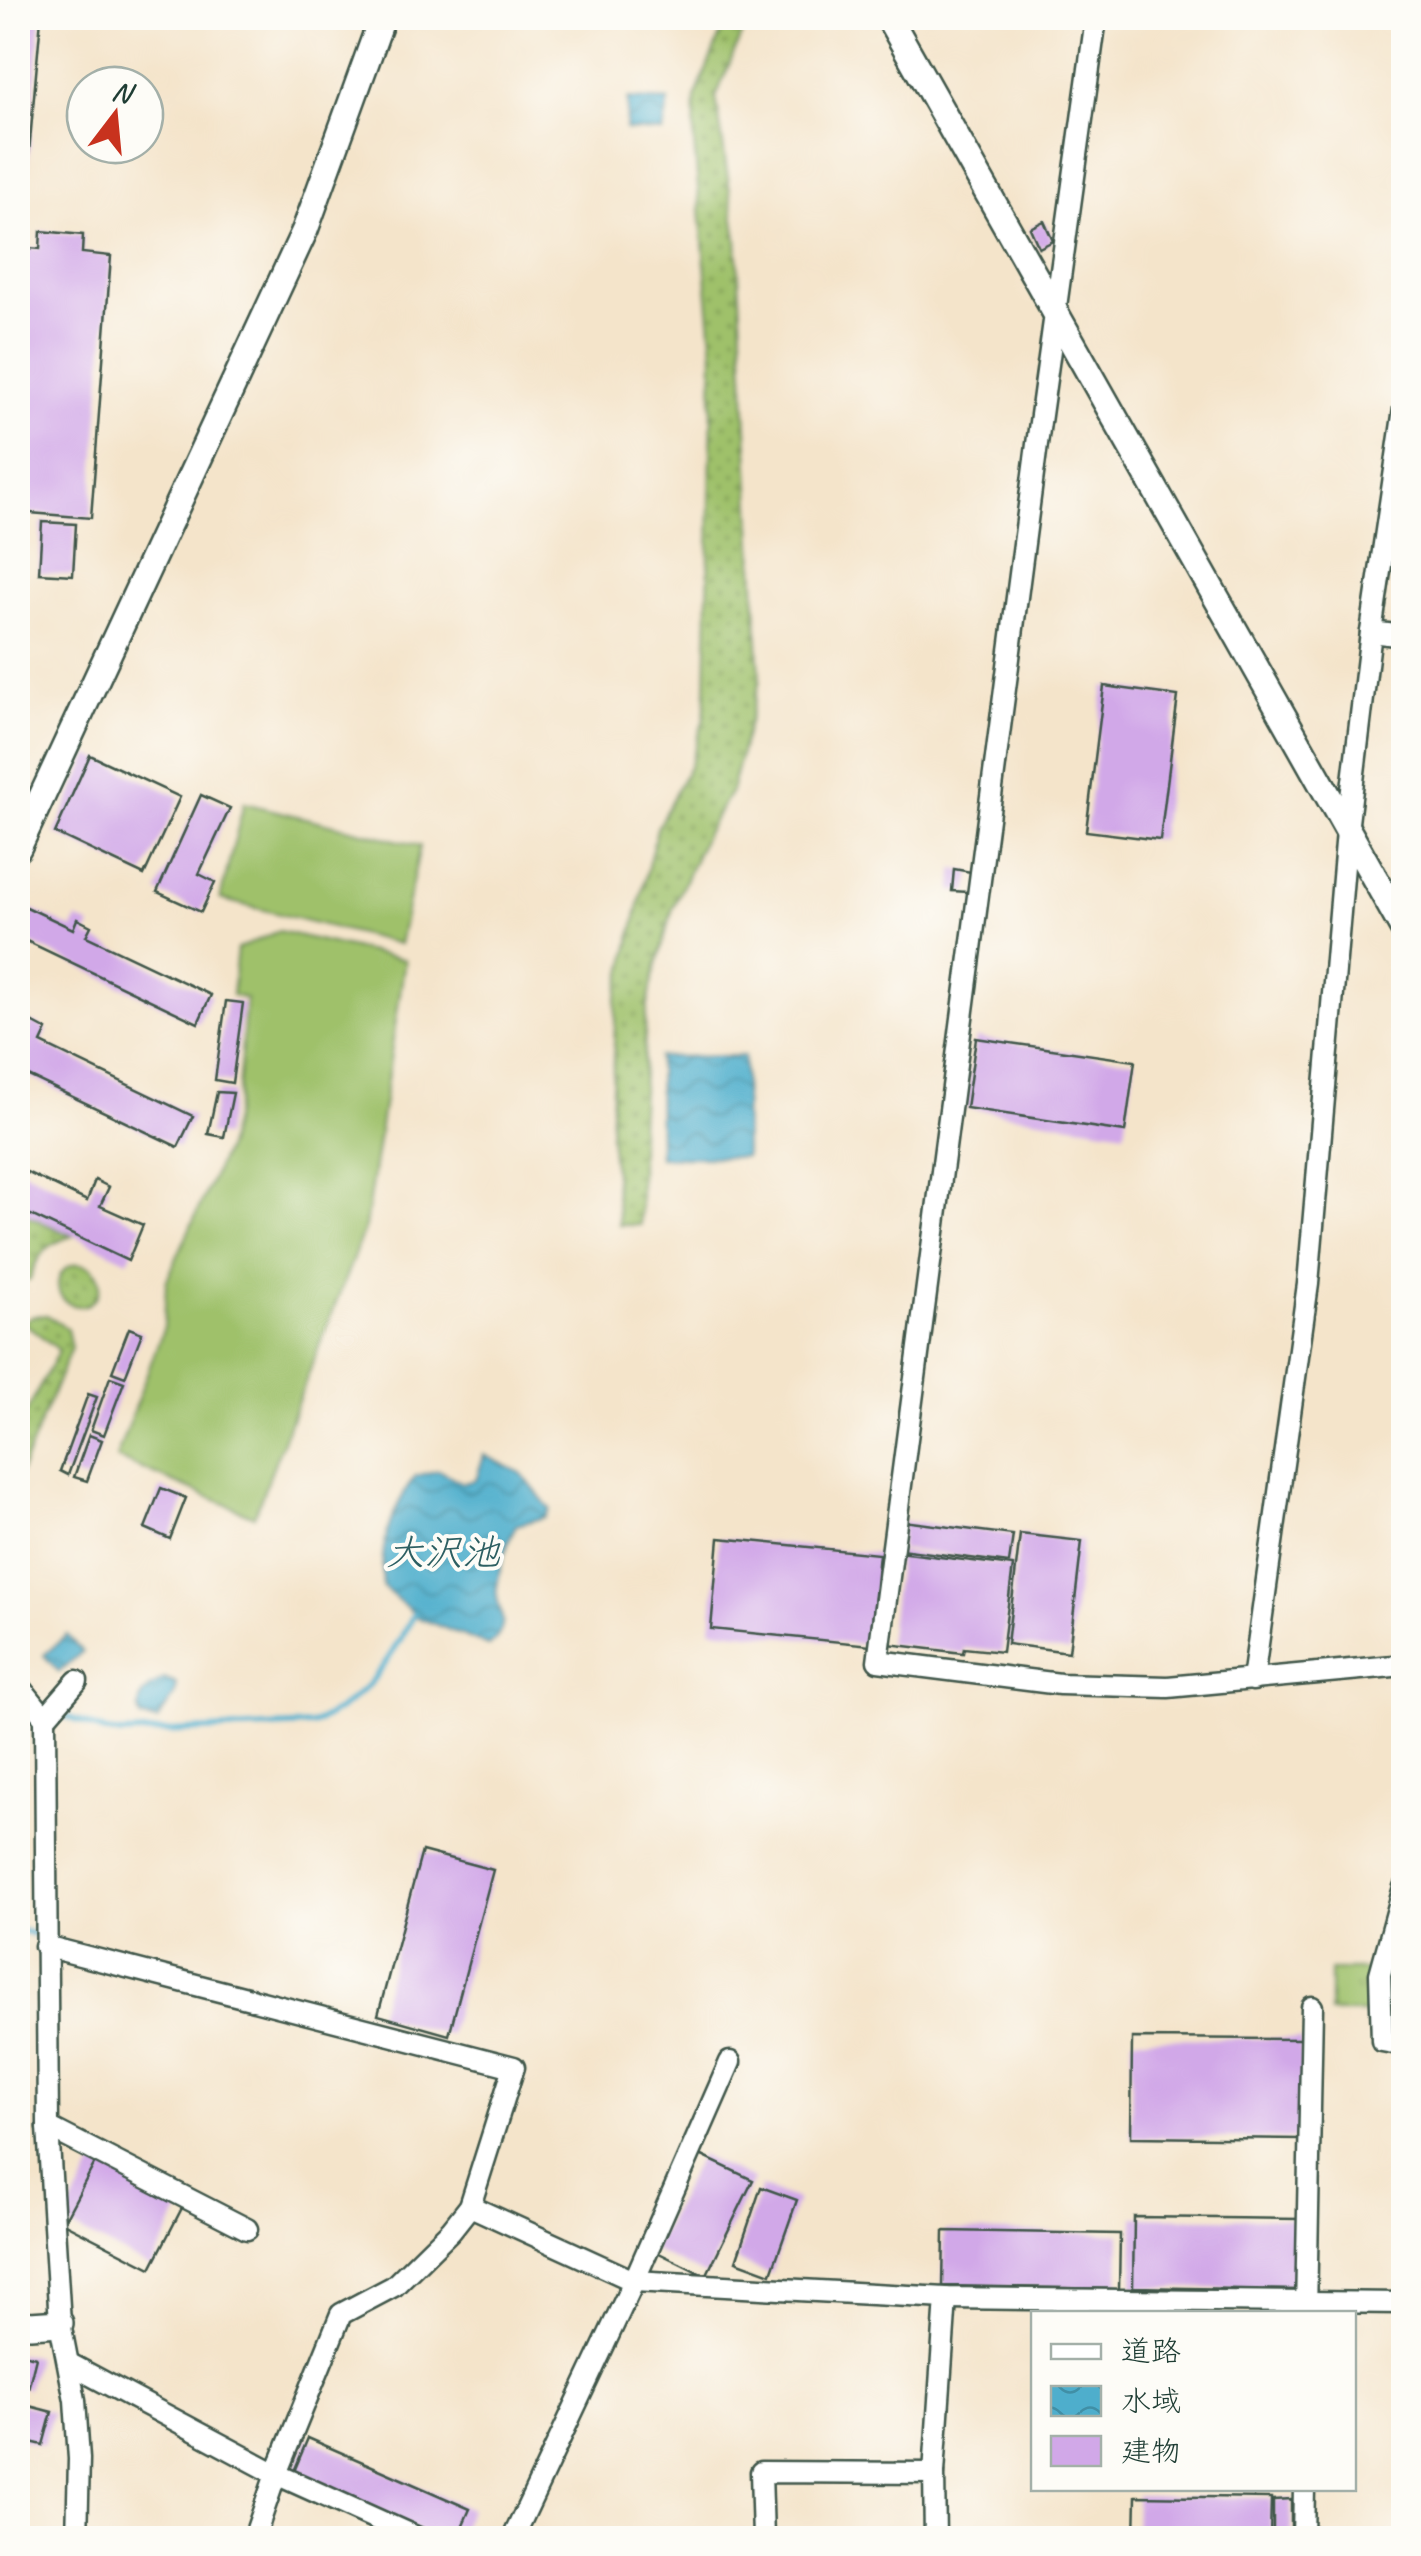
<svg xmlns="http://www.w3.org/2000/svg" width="1421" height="2556" viewBox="0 0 1421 2556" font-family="Caveat,'Klee One',sans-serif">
<defs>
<pattern id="grass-dots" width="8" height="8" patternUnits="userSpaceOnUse" patternTransform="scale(2.5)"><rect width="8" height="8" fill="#9fc16a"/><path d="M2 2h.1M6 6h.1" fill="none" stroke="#819e58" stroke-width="1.8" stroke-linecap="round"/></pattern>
<pattern id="park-tufts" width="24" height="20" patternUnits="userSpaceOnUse" patternTransform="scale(2.5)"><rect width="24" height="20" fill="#9fc16a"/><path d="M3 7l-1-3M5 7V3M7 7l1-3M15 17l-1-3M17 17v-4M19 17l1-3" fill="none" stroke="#819e58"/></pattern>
<pattern id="water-waves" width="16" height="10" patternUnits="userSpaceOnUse" patternTransform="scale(2.5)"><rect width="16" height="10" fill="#4eaecc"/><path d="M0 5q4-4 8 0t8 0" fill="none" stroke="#408fa6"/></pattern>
</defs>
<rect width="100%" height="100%" fill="#fdfcf7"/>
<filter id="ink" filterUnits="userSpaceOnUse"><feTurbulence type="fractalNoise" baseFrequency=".01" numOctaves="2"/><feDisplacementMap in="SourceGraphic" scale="20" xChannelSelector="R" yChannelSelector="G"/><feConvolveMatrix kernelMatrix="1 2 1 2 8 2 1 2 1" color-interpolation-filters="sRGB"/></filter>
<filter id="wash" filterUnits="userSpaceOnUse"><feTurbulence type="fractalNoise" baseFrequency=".0048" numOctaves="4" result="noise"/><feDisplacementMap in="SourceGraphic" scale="40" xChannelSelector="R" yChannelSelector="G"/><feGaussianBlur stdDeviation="2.25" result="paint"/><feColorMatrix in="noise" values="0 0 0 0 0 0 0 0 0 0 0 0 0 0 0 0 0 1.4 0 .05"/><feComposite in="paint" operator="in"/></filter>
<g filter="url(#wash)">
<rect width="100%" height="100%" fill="#f4e4ca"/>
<g fill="url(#grass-dots)" stroke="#5f7f4f" stroke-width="2.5">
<polygon points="727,18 748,18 716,97 737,239 760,680 731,791 706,833 673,908 653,978 646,1016 640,1128 640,1225 619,1225 610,1135 616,1002 657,828 691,762 704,718 706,694 713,353 694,143 695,98"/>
<path d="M18,1211L72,1236C48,1243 36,1255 30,1280L18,1283Z"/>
<circle cx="79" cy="1285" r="21"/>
<polygon points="47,1315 67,1329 71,1348 18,1478 18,1428 59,1350 23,1322 32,1316"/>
</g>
<rect fill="url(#park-tufts)" stroke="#5f7f4f" stroke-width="2.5" x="1330" y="1970" width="40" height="43"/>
<g fill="#9fc16a" stroke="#5f7f4f" stroke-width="2.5">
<polygon points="244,803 420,846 399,944 220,899"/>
<polygon points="279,931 405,960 365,1227 254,1516 116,1458 164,1327 166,1282 227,1145 237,1101 246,999 232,995 237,949"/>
</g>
<g fill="url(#water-waves)" stroke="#367680" stroke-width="2.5">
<polygon points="628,99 669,101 663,132 626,130"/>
<polygon points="744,1056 745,1157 659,1157 658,1057"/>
<path d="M484,1455L521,1473L550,1509L545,1517L516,1525C506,1545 500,1565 497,1587C493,1609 516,1622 489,1646L419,1618L383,1587C379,1543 391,1512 415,1476L439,1470L463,1483L476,1480Z"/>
<polygon points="67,1635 82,1652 59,1672 44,1655"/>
<path d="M164,1679L177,1684L175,1695L157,1721L141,1718C133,1699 148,1687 164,1679Z"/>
</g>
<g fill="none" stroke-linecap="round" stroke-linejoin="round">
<g stroke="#4eaecc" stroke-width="6">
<path d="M57,1713L107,1732L123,1734L311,1725C366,1699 387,1666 414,1614"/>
<polyline points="18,1930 40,1936"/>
</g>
</g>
<g id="blocks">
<g fill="#d1a8e8">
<polygon points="18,18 41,18 27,175 18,175"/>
<polygon points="1044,221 1053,241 1039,248 1030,228"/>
<polygon points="41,231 83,235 82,253 111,256 91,518 18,512 18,247 40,249"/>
<polygon points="42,522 76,524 73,575 39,573"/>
<polygon points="1104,686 1178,696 1160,840 1086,831"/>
<polygon points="90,755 180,797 144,875 55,833"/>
<polygon points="201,795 230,808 199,874 215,882 201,912 157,892"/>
<polygon points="954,869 971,872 968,892 952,891"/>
<polygon points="18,903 73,929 77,919 91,926 86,936 211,995 198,1023 18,937"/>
<polygon points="226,1001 243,1003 232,1083 215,1080"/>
<polygon points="32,1022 47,1030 41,1043 193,1116 178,1147 18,1071 18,1032 25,1036"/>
<polygon points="976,1038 1135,1061 1125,1132 966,1108"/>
<polygon points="217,1092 233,1093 224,1137 208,1134"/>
<polygon points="18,1168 87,1201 95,1180 109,1187 100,1206 143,1225 128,1261 18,1209"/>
<polygon points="129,1328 142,1333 125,1377 112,1372"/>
<polygon points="110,1377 124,1382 104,1435 91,1430"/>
<polygon points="88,1394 97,1397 68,1475 60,1471"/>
<polygon points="89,1435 102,1440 87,1481 74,1477"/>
<polygon points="161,1488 186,1498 170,1539 145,1528"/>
<polygon points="903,1521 1013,1535 1009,1563 900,1549"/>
<polygon points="1020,1534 1082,1541 1069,1652 1007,1644"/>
<polygon points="719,1538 879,1554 870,1645 711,1629"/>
<polygon points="899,1552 1013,1566 1002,1652 964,1648 963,1653 888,1644"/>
<polygon points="422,1851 493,1870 449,2035 378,2015"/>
<polygon points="1132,2038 1301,2039 1301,2139 1131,2137"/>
<polygon points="700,2155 753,2180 706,2276 653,2250"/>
<polygon points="96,2161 183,2206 151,2268 63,2223"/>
<polygon points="761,2187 797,2200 771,2274 736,2261"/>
<polygon points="1134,2217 1301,2219 1300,2290 1133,2287"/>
<polygon points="944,2231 1120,2234 1119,2289 943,2286"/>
<polygon points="18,2353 36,2357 28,2389 18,2386"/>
<polygon points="18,2403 52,2412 43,2445 18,2439"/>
<polygon points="308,2438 470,2509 457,2538 434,2538 292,2476"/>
<polygon points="1136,2496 1271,2498 1270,2538 1135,2538"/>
<polygon points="1291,2499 1291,2538 1273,2538 1273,2500"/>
</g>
</g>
</g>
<g filter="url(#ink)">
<use href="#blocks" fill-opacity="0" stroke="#3f564a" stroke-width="2.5"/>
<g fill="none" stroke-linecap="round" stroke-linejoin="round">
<defs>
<g id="minor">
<polyline points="1096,18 1037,444 878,1661 1060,1684 1168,1687 1404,1665"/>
<polyline points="1371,632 1404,636"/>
<polyline points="1253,1680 1308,1284 1347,831 1371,632 1404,409"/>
<polyline points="18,1684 45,1718 48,2127 60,2323 75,2400 79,2459 77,2538"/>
<polyline points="45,1718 77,1681"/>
<polyline points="1404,1887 1380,1974 1382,2041 1404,2045"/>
<polyline points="45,1946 514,2067 470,2206 451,2230 394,2286 341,2314 276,2474 254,2538"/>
<polyline points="48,2127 247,2229"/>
<polyline points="470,2206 634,2281 946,2298 1404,2303"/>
<polyline points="1306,2312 1312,2007"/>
<polyline points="70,2364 276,2474 418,2538"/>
<polyline points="513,2538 634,2281 730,2062"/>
<polyline points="763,2538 761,2472 934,2473"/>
<polyline points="935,2538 934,2473 946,2298"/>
<polyline points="1303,2538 1304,2488"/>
</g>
<g id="tertiary">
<polyline points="889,18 1404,930"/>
<polyline points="18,848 305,230 382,18"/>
<polyline points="18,2322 30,2325 60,2323"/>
</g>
</defs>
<use href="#minor" stroke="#3f564a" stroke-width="25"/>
<use href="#tertiary" stroke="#3f564a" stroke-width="30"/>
<use href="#minor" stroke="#fff" stroke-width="20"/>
<use href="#tertiary" stroke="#fff" stroke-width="25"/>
</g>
</g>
<g text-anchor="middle" stroke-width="8" stroke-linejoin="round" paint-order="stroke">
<g font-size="38" font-style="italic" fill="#2d5f62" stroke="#fdfcf7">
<text x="443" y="1565">大沢池</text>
</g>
</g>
<rect width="1421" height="2556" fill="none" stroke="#fdfcf7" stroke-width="60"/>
<rect x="1031" y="2311" width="325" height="180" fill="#fdfcf7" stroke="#a4b0a9" stroke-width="2.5"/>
<rect x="1051" y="2344" width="50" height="15" fill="#ffffff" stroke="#a4b0a9" stroke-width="2.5"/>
<text x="1121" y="2361" font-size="30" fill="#1f3d34">道路</text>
<rect x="1051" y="2386" width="50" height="30" fill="url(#water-waves)" stroke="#a4b0a9" stroke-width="2.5"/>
<text x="1121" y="2411" font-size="30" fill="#1f3d34">水域</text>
<rect x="1051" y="2436" width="50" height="30" fill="#d1a8e8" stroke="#a4b0a9" stroke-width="2.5"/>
<text x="1121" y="2461" font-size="30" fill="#1f3d34">建物</text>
<g transform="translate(115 115) rotate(16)"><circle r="48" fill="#fdfcf7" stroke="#a4b0a9" stroke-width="2.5"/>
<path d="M0-8L18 38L0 25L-18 38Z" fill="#c8321e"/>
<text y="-15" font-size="28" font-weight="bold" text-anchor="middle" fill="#1f3d34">N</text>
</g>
</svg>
